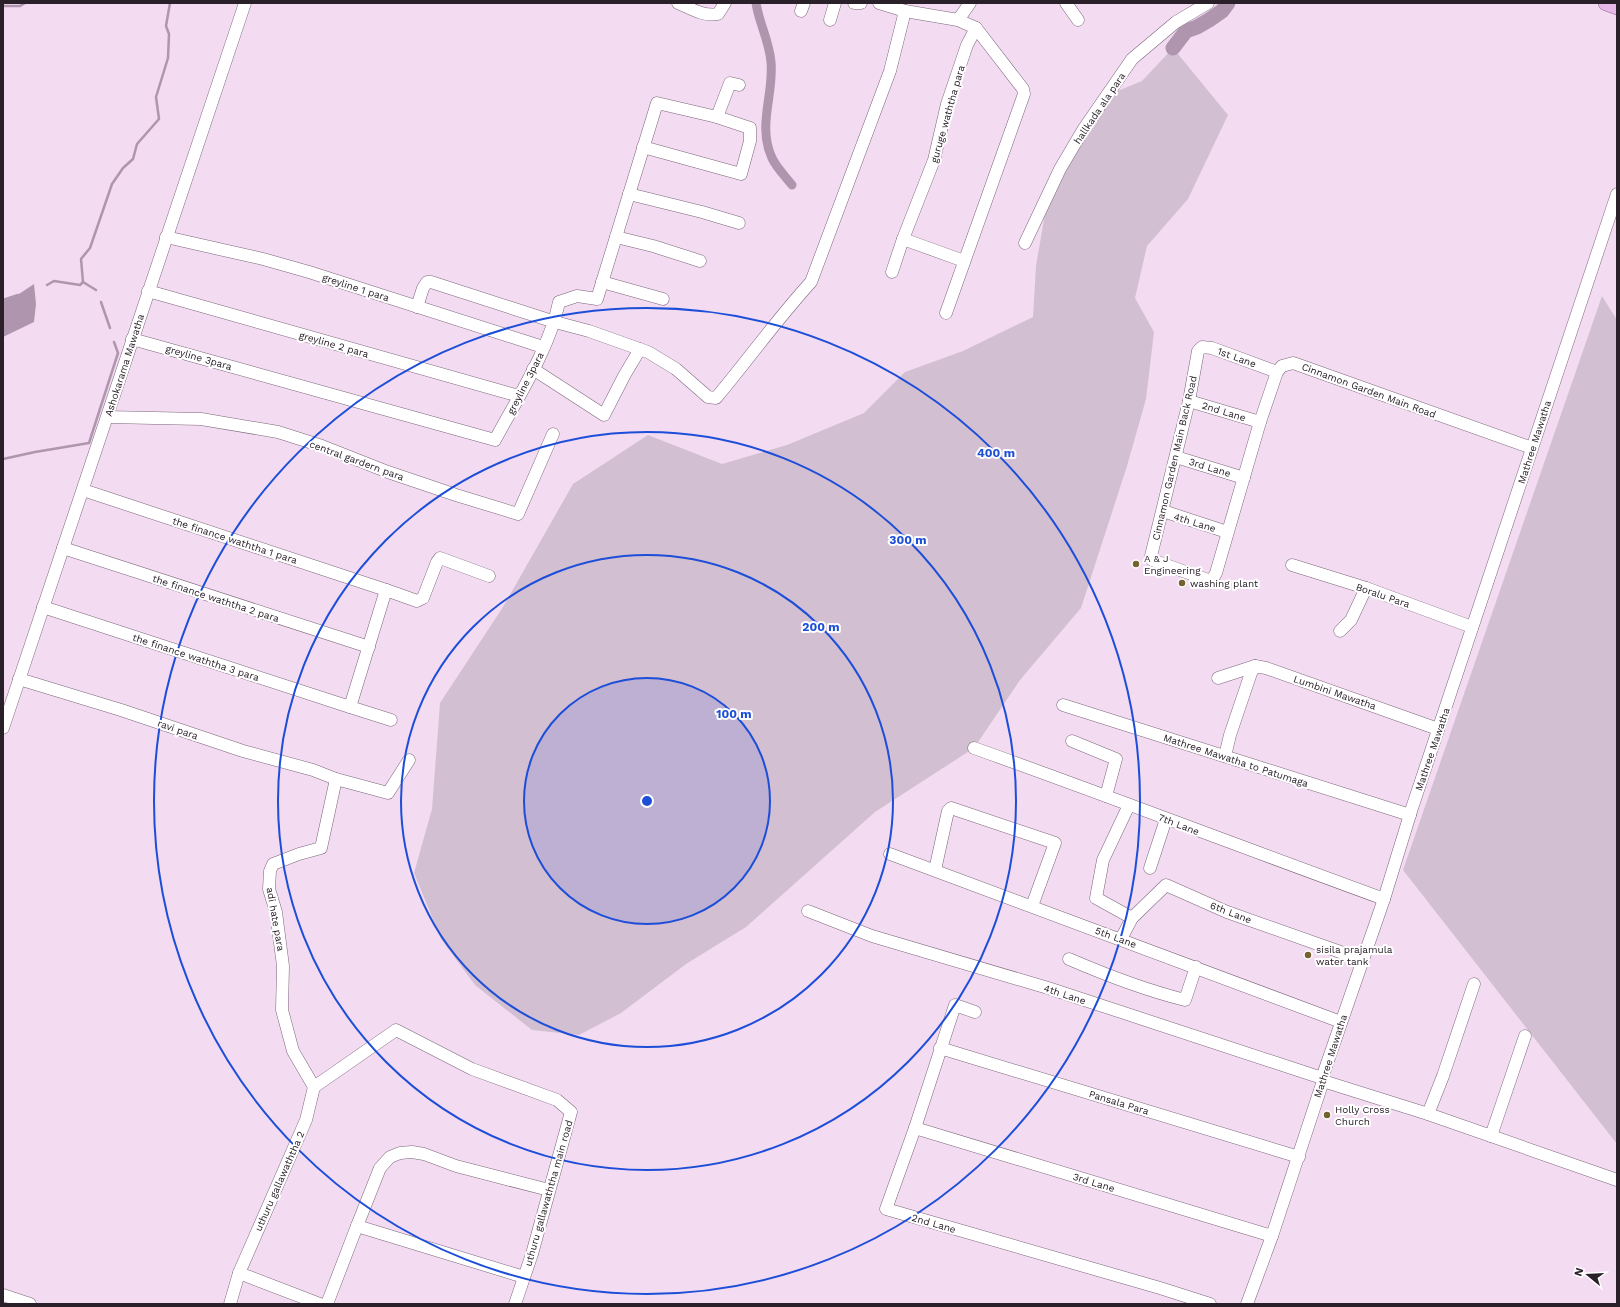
<svg xmlns="http://www.w3.org/2000/svg" width="1620" height="1307" viewBox="0 0 1620 1307" font-family="'Work Sans',sans-serif">
<rect width="100%" height="100%" fill="#f3dbf2"/>
<g fill="#d3bfd2">
<polygon points="1173,48 1228,115 1188,199 1147,246 1135,298 1154,332 1146,399 1127,466 1081,608 1020,680 974,748 875,812 746,927 686,964 621,1013 579,1035 532,1030 475,985 441,939 414,873 432,809 440,703 503,607 573,484 648,435 722,464 787,445 864,413 905,372 963,351 1033,317 1036,266 1049,190 1108,95 1142,81"/>
<polygon points="1602,296 1617,320 1617,1144 1403,870"/>
</g>
<polygon fill="#af96ae" points="34,284 36,304 34,322 3,337 3,301 16,296"/>
<g fill="none" stroke-linecap="round" stroke-linejoin="round">
<g stroke="#af96ae" stroke-width="2.5">
<polyline points="3,6 20,6 25,3"/>
<polyline points="83,282 96,290"/>
<polyline points="47,285 54,281 80,285 83,282 81,259 90,248 112,184 123,168 133,159 137,144 159,119 156,97 168,58 169,34 166,26 170,3"/>
<polyline points="3,300 18,295"/>
<polyline points="101,302 110,328"/>
<polyline points="3,459 35,452 89,443 118,353 114,342"/>
</g>
<path stroke="#af96ae" stroke-width="9" d="M756,3C759,23 769,40 771,62C774,95 757,126 772,158C776,167 785,176 792,185"/>
<polyline stroke="#af96ae" stroke-width="15" points="1173,48 1186,31 1197,27 1209,20 1222,11 1228,3"/>
<defs>
<g id="minor">
<path d="M678,3C690,8 704,17 718,14L725,3"/>
<polyline points="854,3 861,3"/>
<polyline points="879,3 905,11 958,20 976,28 967,45 947,104 934,160 903,239 892,272"/>
<polyline points="1066,3 1078,20"/>
<polyline points="801,11 804,3"/>
<polyline points="830,20 835,3"/>
<polyline points="958,20 970,3"/>
<polyline points="643,147 741,174 750,141 750,128 717,117"/>
<polyline points="629,194 702,212 739,223"/>
<polyline points="166,237 263,259 309,272 543,347"/>
<polyline points="616,237 653,246 700,261"/>
<polyline points="903,239 964,261"/>
<polyline points="1025,243 1060,169 1083,130 1132,59 1176,22 1208,3"/>
<polyline points="602,282 663,299"/>
<polyline points="148,291 519,396"/>
<path d="M417,307L423,288L427,282H431L555,322L589,331L648,352L676,369L708,397L716,398C748,360 777,319 811,282L890,71L905,11"/>
<polyline points="946,313 1024,94 1023,89 976,28"/>
<path d="M132,339L495,440C517,399 550,348 559,302L577,296L597,299L657,103L717,117L730,83L739,85"/>
<polyline points="533,369 604,415 624,376 640,349"/>
<polyline points="1277,372 1212,348 1202,347 1198,351 1189,401 1151,556 1152,560 1208,580 1212,580 1216,573 1260,422 1277,372 1282,366 1293,363 1296,364 1532,448"/>
<polyline points="1189,401 1260,422"/>
<polyline points="107,417 201,419 278,432 322,446 388,472 456,495 518,514 553,434"/>
<polyline points="1176,457 1244,478"/>
<polyline points="83,490 386,590"/>
<polyline points="1163,511 1227,532"/>
<polyline points="63,548 369,647"/>
<polyline points="1292,565 1366,588 1472,627"/>
<polyline points="43,607 350,707"/>
<polyline points="1340,631 1351,620 1366,588"/>
<polyline points="1218,678 1255,666"/>
<polyline points="19,679 121,710 243,751 313,770 336,779"/>
<polyline points="1063,705 1410,815"/>
<polyline points="391,720 350,707 386,590 417,601 423,598 437,562 440,558 489,576"/>
<polyline points="3,728 245,3"/>
<polyline points="1072,741 1116,759 1106,796"/>
<path d="M974,748C1111,797 1247,849 1384,899"/>
<polyline points="1225,756 1230,735 1251,673 1255,666 1266,668 1438,729"/>
<polyline points="1129,805 1103,860 1096,898 1132,918"/>
<polyline points="890,854 1341,1022"/>
<polyline points="1150,868 1166,819"/>
<polyline points="935,870 948,811 951,808 1055,843 1032,906"/>
<polyline points="808,911 872,936 1048,988 1322,1078"/>
<polyline points="1121,939 1132,918 1166,885 1227,912 1363,960"/>
<path d="M1069,959C1106,975 1145,990 1185,1000L1196,967"/>
<polyline points="975,1012 955,1005 915,1128 886,1209 1160,1288 1210,1304"/>
<polyline points="940,1048 1299,1157"/>
<polyline points="1323,1081 1428,1114 1617,1180"/>
<polyline points="314,1087 396,1030 472,1069 557,1100 571,1112 532,1254 515,1304"/>
<polyline points="314,1087 293,1051 282,1010 283,966 276,912 269,889 270,871 273,864 299,854 321,848 336,779 388,793 409,760"/>
<polyline points="314,1087 306,1120 239,1273 320,1304"/>
<polyline points="1428,1114 1443,1076 1474,984"/>
<polyline points="915,1128 1272,1236"/>
<polyline points="1491,1136 1525,1036"/>
<polyline points="357,1226 380,1168 390,1157 400,1153 412,1152 424,1154 456,1166 549,1190"/>
<polyline points="3,1295 30,1304"/>
<polyline points="230,1304 239,1273"/>
<polyline points="327,1304 357,1226 524,1277"/>
<polyline points="1247,1304 1272,1236 1323,1081 1322,1078 1384,899 1412,808 1617,194"/>
</g>
<polyline id="major" points="1606,3 1617,7"/>
</defs>
<use href="#minor" stroke="#7c677b" stroke-width="13"/>
<use href="#major" stroke="#9b649b" stroke-width="16"/>
<use href="#minor" stroke="#fff" stroke-width="12"/>
<use href="#major" stroke="#e8b8e8" stroke-width="15"/>
</g>
<circle cx="647" cy="801" r="123" fill="#1d4ed8" fill-opacity=".12"/>
<g fill="none" stroke="#1d4ed8" stroke-width="2">
<circle cx="647" cy="801" r="123"/>
<circle cx="647" cy="801" r="246"/>
<circle cx="647" cy="801" r="369"/>
<circle cx="647" cy="801" r="493"/>
</g>
<g fill="#756231" stroke="#fff" stroke-width="1.5">
<circle cx="1136" cy="564" r="4"/>
<circle cx="1182" cy="583" r="4"/>
<circle cx="1308" cy="955" r="4"/>
<circle cx="1327" cy="1115" r="4"/>
</g>
<g text-anchor="middle" stroke-width="4" stroke-linejoin="round" paint-order="stroke">
<g font-size="10" fill="#292029" stroke="#fff">
<text transform="translate(1099 108) rotate(-56)" y="4">hallkada ala para</text>
<text transform="translate(947 114) rotate(-74)" y="4">guruge waththa para</text>
<text transform="translate(356 287) rotate(18)" y="4">greyline 1 para</text>
<text transform="translate(334 344) rotate(16)" y="4">greyline 2 para</text>
<text transform="translate(199 357) rotate(16)" y="4">greyline 3para</text>
<text transform="translate(1237 357) rotate(20)" y="4">1st Lane</text>
<text transform="translate(124 365) rotate(-72)" y="4">Ashokarama Mawatha</text>
<text transform="translate(525 383) rotate(-63)" y="4">greyline 3para</text>
<text transform="translate(1369 390) rotate(20)" y="4">Cinnamon Garden Main Road</text>
<text transform="translate(1224 411) rotate(17)" y="4">2nd Lane</text>
<text transform="translate(1534 442) rotate(-72)" y="4">Mathree Mawatha</text>
<text transform="translate(1174 458) rotate(-77)" y="4">Cinnamon Garden Main Back Road</text>
<text transform="translate(357 460) rotate(20)" y="4">central gardern para</text>
<text transform="translate(1210 467) rotate(17)" y="4">3rd Lane</text>
<text transform="translate(1195 522) rotate(17)" y="4">4th Lane</text>
<text transform="translate(235 540) rotate(18)" y="4">the finance waththa 1 para</text>
<text transform="translate(1383 595) rotate(19)" y="4">Boralu Para</text>
<text transform="translate(216 598) rotate(18)" y="4">the finance waththa 2 para</text>
<text transform="translate(196 657) rotate(18)" y="4">the finance waththa 3 para</text>
<text transform="translate(1335 692) rotate(19)" y="4">Lumbini Mawatha</text>
<text transform="translate(178 729) rotate(19)" y="4">ravi para</text>
<text transform="translate(1432 749) rotate(-71)" y="4">Mathree Mawatha</text>
<text transform="translate(1236 760) rotate(18)" y="4">Mathree Mawatha to Patumaga</text>
<text transform="translate(1179 824) rotate(21)" y="4">7th Lane</text>
<text transform="translate(1231 912) rotate(21)" y="4">6th Lane</text>
<text transform="translate(276 919) rotate(80)" y="4">adi hate para</text>
<text transform="translate(1116 937) rotate(20)" y="4">5th Lane</text>
<text transform="translate(1065 994) rotate(18)" y="4">4th Lane</text>
<text transform="translate(1330 1056) rotate(-72)" y="4">Mathree Mawatha</text>
<text transform="translate(1119 1102) rotate(17)" y="4">Pansala Para</text>
<text transform="translate(279 1181) rotate(-66)" y="4">uthuru gallawaththa 2</text>
<text transform="translate(1094 1182) rotate(17)" y="4">3rd Lane</text>
<text transform="translate(548 1193) rotate(-74)" y="4">uthuru gallawaththa main road</text>
<text transform="translate(934 1223) rotate(16)" y="4">2nd Lane</text>
</g>
<g font-size="10" fill="#292029" stroke="#fff" text-anchor="start">
<text x="1144" y="562">A &amp; J<tspan x="1144" dy="12">Engineering</tspan></text>
<text x="1190" y="587">washing plant</text>
<text x="1316" y="953">sisila prajamula<tspan x="1316" dy="12">water tank</tspan></text>
<text x="1335" y="1113">Holly Cross<tspan x="1335" dy="12">Church</tspan></text>
</g>
</g>
<circle cx="647" cy="801" r="6" fill="#1d4ed8" stroke="#fff" stroke-width="2"/>
<g font-size="12" text-anchor="middle" font-weight="bold" fill="#1d4ed8" stroke="#fff" stroke-width="4" stroke-linejoin="round" paint-order="stroke">
<text x="996" y="457">400 m</text>
<text x="908" y="544">300 m</text>
<text x="821" y="631">200 m</text>
<text x="734" y="718">100 m</text>
</g>
<rect width="1620" height="1307" fill="none" stroke="#292029" stroke-width="8"/>
<g transform="translate(1588 1275) rotate(288)" stroke="#ffffff" stroke-width="3" paint-order="stroke">
<path d="M0-3L7 15L0 10L-7 15Z" fill="#292029"/>
<text y="-6" font-size="11" font-weight="bold" text-anchor="middle" fill="#292029">N</text>
</g>
</svg>
